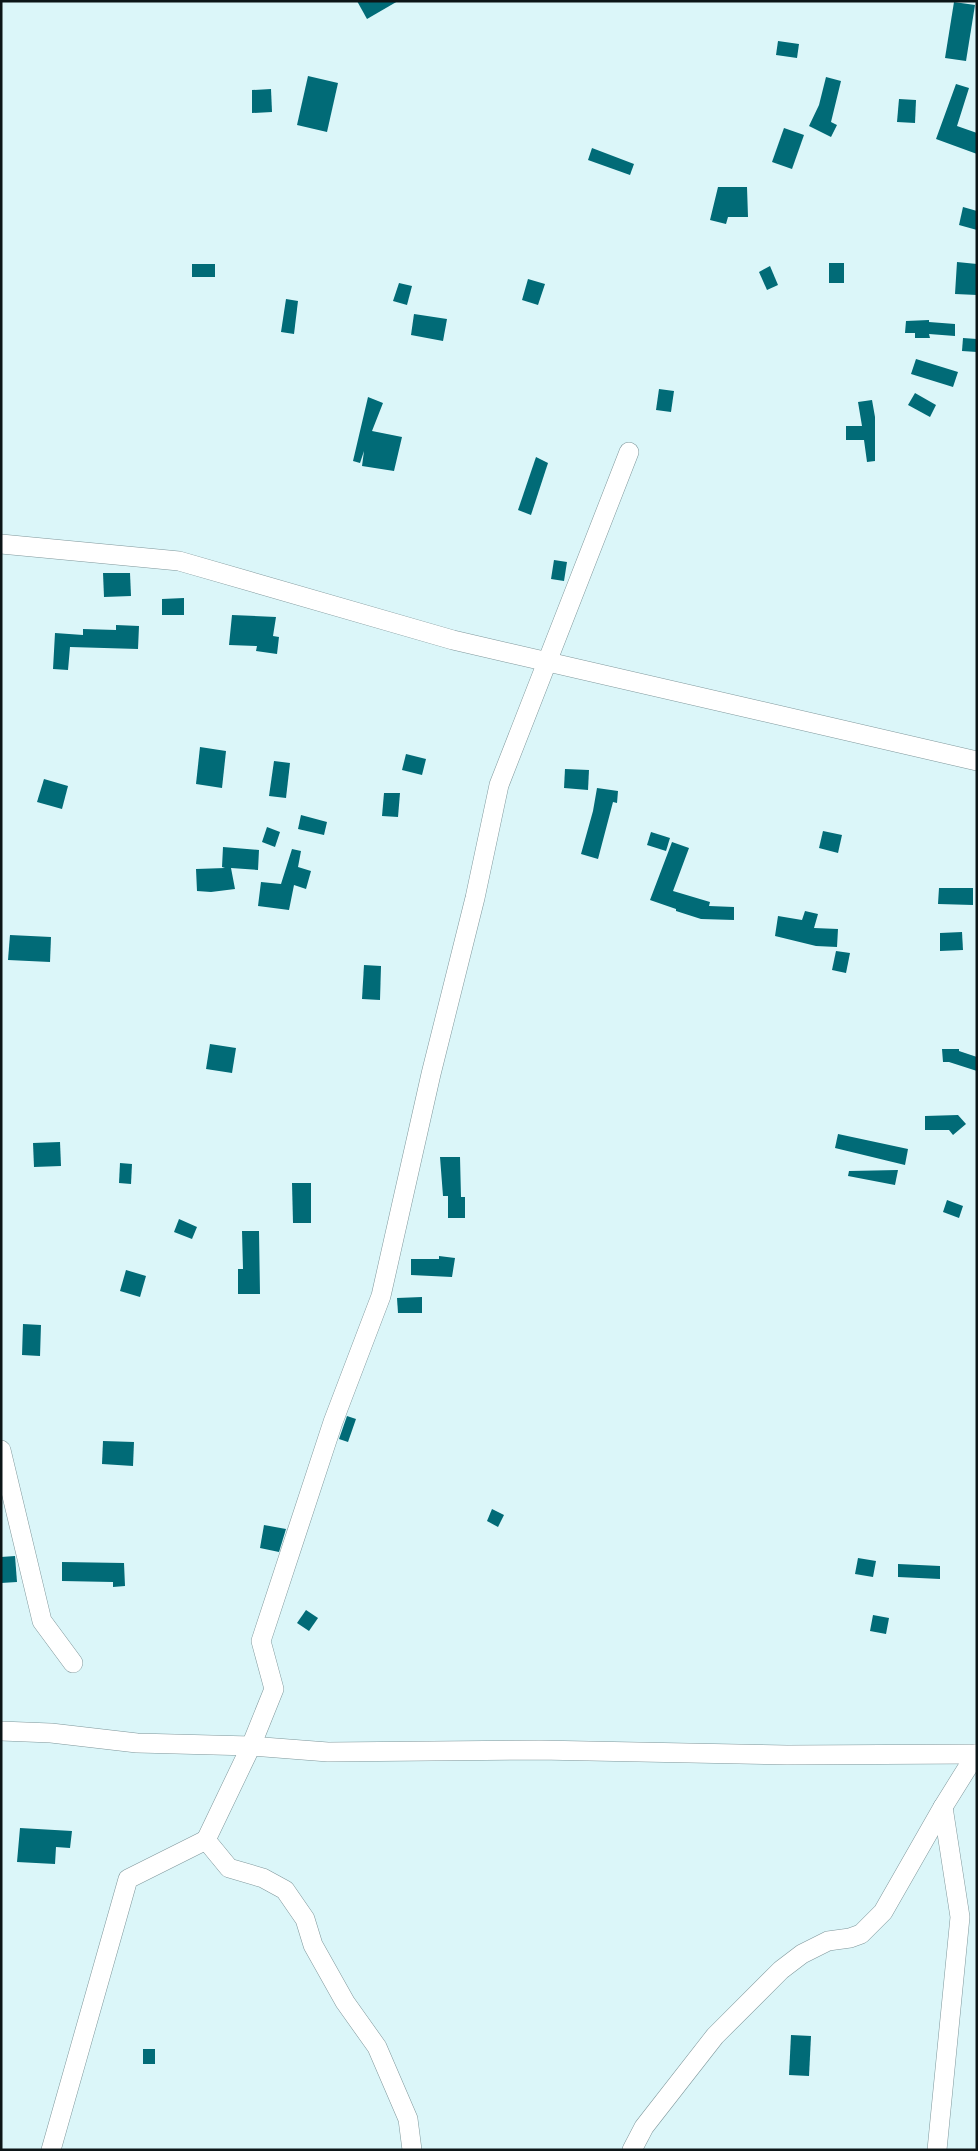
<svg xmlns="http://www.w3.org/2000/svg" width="978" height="2151" viewBox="0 0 978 2151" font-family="'Times New Roman',serif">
<rect width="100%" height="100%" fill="#dbf6f9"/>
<g fill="#016b77">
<polygon points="357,1 398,1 367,19"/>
<polygon points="954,2 975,5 966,61 945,58"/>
<polygon points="778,41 799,44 797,58 776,55"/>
<polygon points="308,76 338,83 327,132 297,125"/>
<polygon points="826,77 841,81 831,122 837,125 831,137 809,126 819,105"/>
<polygon points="956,84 969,88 957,126 977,133 977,154 936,139"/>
<polygon points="271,89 272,112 252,113 252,90"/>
<polygon points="899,99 916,100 915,123 897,122"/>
<polygon points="784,128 804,135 792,169 772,162"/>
<polygon points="592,148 634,164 630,175 588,160"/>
<polygon points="718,187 747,187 748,217 728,217 726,224 710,220"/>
<polygon points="963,207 977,211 977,230 959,225"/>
<polygon points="957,262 977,264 977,295 955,294"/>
<rect x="829" y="263" width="15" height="20"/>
<rect x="192" y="264" width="23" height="13"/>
<polygon points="770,266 778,285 767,290 759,272"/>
<polygon points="528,279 545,284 538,305 522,300"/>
<polygon points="399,283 412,286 407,305 393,301"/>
<polygon points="286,299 298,301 294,334 281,332"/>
<polygon points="414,314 447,319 443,341 411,335"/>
<polygon points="929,320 929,322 955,324 955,336 929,334 930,338 915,338 915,333 905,333 906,321"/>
<polygon points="963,338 977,339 977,352 962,351"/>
<polygon points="916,359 958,372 953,387 911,374"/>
<polygon points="659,389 674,391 671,412 656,410"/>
<polygon points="915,393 936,405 930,417 908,405"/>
<polygon points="368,397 383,403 372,431 402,437 394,471 362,466 364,451 360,463 353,461"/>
<polygon points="872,400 875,417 875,461 867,462 864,440 846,440 846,426 862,426 858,402"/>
<polygon points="536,457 548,463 531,515 518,510"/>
<polygon points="554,560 567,562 564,581 551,579"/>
<polygon points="103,573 130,573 131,596 104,597"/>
<polygon points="184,598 184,615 162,615 162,599"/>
<polygon points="232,615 276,617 273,636 279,637 277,654 256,651 257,646 229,645"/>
<polygon points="116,625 139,626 138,649 70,647 68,670 53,669 55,633 83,635 83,629 116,630"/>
<polygon points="200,747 226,751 222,788 196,784"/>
<polygon points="406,754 426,759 422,775 402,770"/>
<polygon points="274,761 290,763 286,798 269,796"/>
<polygon points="565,769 589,770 588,790 564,788"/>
<polygon points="44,779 68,786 62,809 37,802"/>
<polygon points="597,788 618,791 617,803 613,802 598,859 581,854 593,811"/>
<polygon points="384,793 400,793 398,817 382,816"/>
<polygon points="301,815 327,822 324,835 298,829"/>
<polygon points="267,827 280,832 275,847 262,842"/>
<polygon points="823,831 842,835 838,853 819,848"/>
<polygon points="651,832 670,838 666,851 647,845"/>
<polygon points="672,842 689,848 673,891 710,902 709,906 734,907 734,920 701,919 676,911 676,909 650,900"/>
<polygon points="223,847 259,850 258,870 231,868 235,889 211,892 197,891 196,869 225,868 222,867"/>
<polygon points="292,849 301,851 298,867 311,871 306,889 294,885 289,910 258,906 261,882 281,884"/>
<polygon points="939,888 973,888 973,905 938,904"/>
<polygon points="805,911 818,914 814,928 838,929 837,947 816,946 775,936 778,916 802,920"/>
<polygon points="962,932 963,950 940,951 940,933"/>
<polygon points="10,935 51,937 50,962 8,960"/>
<polygon points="836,951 850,953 846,973 832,970"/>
<polygon points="364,965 381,966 380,1000 362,999"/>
<polygon points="210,1044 236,1048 232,1073 206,1069"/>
<polygon points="942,1049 959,1049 959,1051 977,1057 977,1071 949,1062 943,1062"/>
<polygon points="958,1115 966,1124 953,1135 949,1130 925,1130 925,1116"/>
<polygon points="838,1134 908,1149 905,1165 835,1148"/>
<polygon points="60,1142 61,1166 34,1167 33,1143"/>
<polygon points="440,1157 460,1157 461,1197 465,1197 465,1218 448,1218 448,1196 443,1196"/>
<polygon points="120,1163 132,1164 131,1184 119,1183"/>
<polygon points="898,1170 895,1185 848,1176 849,1171"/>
<polygon points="292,1183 311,1183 311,1223 293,1223"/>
<polygon points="947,1200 963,1206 959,1218 943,1212"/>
<polygon points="179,1219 197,1227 192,1239 174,1232"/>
<polygon points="242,1231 259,1231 260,1294 238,1294 238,1269 243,1269"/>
<polygon points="439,1256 455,1258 452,1277 411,1275 411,1259 439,1259"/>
<polygon points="126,1270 146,1276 140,1297 120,1291"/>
<polygon points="422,1297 422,1313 398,1313 397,1298"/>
<polygon points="23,1324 41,1325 40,1356 22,1355"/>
<polygon points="347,1416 356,1419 348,1442 339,1439"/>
<polygon points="103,1441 134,1442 133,1466 102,1464"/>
<polygon points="492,1509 504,1515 498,1527 487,1521"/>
<polygon points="264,1525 286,1529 279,1552 260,1548"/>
<polygon points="15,1556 17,1582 1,1583 1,1557"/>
<polygon points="858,1558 876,1561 873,1577 855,1574"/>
<polygon points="62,1562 124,1563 125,1586 113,1587 113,1582 62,1581"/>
<polygon points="898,1564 940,1566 940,1579 898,1577"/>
<polygon points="306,1610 318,1618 309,1631 297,1623"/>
<polygon points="873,1615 889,1618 886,1634 870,1631"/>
<polygon points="20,1828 72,1831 70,1848 56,1847 55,1864 17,1862"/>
<polygon points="791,2035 811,2036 809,2076 789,2075"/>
<rect x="143" y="2049" width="12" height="15"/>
</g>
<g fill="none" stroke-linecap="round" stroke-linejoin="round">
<defs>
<g id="minor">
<polyline points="1,544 179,561 453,640 977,761"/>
<polyline points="1,1450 42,1621 73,1663"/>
<polyline points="1,1731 51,1733 137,1743 251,1746 328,1752 539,1750 787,1755 977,1754"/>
<polyline points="206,1840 251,1746 274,1689 261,1641 333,1422 381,1296 431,1074 475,898 499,785 629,452"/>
<polyline points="51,2150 128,1879 206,1840 229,1868 263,1878 285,1890 305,1919 313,1945 345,2002 377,2047 408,2119 412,2150"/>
<polyline points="632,2150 644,2127 715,2036 781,1970 802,1954 828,1941 850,1938 861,1934 883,1912 943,1807 976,1754"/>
<polyline points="937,2150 960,1917 943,1807"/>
</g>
</defs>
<use href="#minor" stroke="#7f979b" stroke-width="20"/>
<use href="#minor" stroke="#fff" stroke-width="19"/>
</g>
<rect width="978" height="2151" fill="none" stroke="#0c1517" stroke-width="5"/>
</svg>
